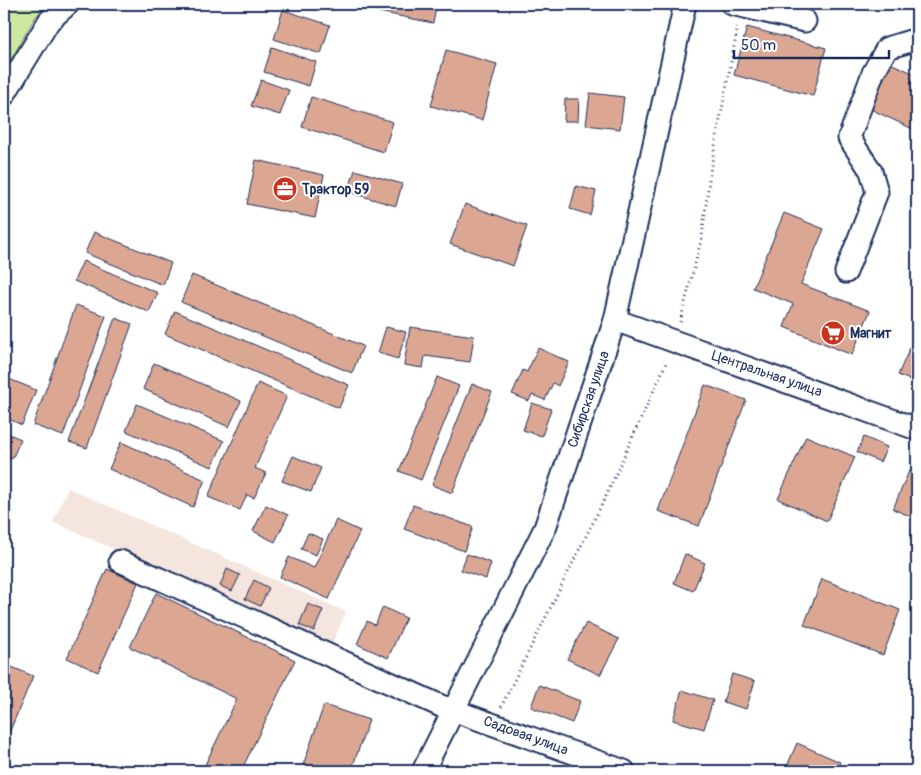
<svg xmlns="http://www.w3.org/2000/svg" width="921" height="775" viewBox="0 0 921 775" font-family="Pangolin,sans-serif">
<rect width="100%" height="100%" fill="#fff"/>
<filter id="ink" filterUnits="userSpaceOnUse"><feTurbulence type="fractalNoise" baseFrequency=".02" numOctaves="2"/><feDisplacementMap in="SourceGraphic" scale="10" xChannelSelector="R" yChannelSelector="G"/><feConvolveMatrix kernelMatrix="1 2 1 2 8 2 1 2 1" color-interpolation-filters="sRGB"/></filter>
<g filter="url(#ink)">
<polygon fill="#f4e5de" points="68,488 346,612 331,646 53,522"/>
<polygon fill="#cee99f" stroke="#748c7e" points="4,4 48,4 35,17 4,72"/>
<g fill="#dca792" stroke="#1b2f5e">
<polygon points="281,4 318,4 318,9"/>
<polygon points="376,4 437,4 433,23 374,11"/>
<polygon points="283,10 330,25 321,54 274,39"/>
<polygon points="747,27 826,48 813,96 734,75"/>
<polygon points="272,47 316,62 309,86 264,72"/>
<polygon points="446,50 497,64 482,120 431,106"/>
<polygon points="888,62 917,75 917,131 866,107"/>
<polygon points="261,80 289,90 280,115 251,106"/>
<polygon points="590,93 624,97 620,129 586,125"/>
<polygon points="311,97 393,122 384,152 302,127"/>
<polygon points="565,99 579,99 578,121 564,121"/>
<polygon points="256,160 324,175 315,218 247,204"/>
<polygon points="355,170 402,184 396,206 348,192"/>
<polygon points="576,186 596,191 590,215 570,209"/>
<polygon points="465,204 527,226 513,266 450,244"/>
<polygon points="784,213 824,229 801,284 870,311 852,355 784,327 793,304 753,288"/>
<polygon points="94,232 171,263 163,285 85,253"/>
<polygon points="83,261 158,293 149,312 74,281"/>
<polygon points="192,275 363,346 352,373 181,302"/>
<polygon points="76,305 106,316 63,436 33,425"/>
<polygon points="175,311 349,385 339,408 165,334"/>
<polygon points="115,318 132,324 87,448 69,442"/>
<polygon points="386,327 406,332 398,359 378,353"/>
<polygon points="410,327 474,336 470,362 425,356 423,368 404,365"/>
<polygon points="917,331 917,383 898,375"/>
<polygon points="538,348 569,362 558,386 553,383 545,400 532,395 529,401 512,394 523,370 527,372"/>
<polygon points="154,363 241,401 229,427 143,389"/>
<polygon points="4,377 36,390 22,425 4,417"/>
<polygon points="437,377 459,386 421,480 399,471"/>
<polygon points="258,383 287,396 255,468 266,473 254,498 247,495 240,510 208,497"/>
<polygon points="472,384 492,392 452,493 432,485"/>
<polygon points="705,385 746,400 699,526 658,511"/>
<polygon points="532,403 551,409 542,436 523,430"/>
<polygon points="137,404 224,441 212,467 126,431"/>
<polygon points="4,432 21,439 12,459 4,455"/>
<polygon points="806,436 855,457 827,521 778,499"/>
<polygon points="864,437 887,447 880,462 857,452"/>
<polygon points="121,442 205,480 193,507 109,469"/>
<polygon points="293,456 321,468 311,492 282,481"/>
<polygon points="909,471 917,474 917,519 893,509"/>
<polygon points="266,505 288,515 275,542 253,531"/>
<polygon points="413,505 473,527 464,551 404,529"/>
<polygon points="336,520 360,531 329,599 280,577 289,557 314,568"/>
<polygon points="917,520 917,542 910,538"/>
<polygon points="308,533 323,539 316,555 301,549"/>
<polygon points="467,554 491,563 486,579 461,570"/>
<polygon points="685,554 705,563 693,591 674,583"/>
<polygon points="107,569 138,583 98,672 67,658"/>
<polygon points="227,569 240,575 232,591 220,586"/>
<polygon points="822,579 900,610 883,655 804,625"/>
<polygon points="254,580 269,588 260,606 245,599"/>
<polygon points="156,593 295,660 241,771 202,771 237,699 130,647"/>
<polygon points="308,604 323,610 314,631 299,625"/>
<polygon points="383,607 406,618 388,658 357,644 367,621 375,625"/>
<polygon points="586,623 619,639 600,675 567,659"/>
<polygon points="7,665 33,676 4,745 4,672"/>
<polygon points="732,674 755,681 746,709 723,702"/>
<polygon points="539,685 580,701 572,723 531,707"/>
<polygon points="682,690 713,700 704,729 673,720"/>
<polygon points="324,705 369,720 351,771 301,771"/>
<polygon points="797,743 840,762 836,771 785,771"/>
</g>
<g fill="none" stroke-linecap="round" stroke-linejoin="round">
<defs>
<g id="minor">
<polyline points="732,4 805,21"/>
<polyline points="4,95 49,21 68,4"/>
<polyline points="846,272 877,192 871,171 849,138 873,73 887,48 917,39"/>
<polyline points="615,320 917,429"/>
<polyline points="120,561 441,706 624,771"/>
<polyline points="423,771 545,528 615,320 685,4"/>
</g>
</defs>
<use href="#minor" stroke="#1b2f5e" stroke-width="25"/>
<g stroke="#1b2f5e" stroke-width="3" stroke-dasharray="1 4" stroke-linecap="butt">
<polyline points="680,322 702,237 710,172 738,26"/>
<polyline points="501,707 606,496 667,361"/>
</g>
<use href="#minor" stroke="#fff" stroke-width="21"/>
</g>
</g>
<defs>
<symbol id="office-disc" viewBox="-11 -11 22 22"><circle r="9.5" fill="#c8321e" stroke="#fff"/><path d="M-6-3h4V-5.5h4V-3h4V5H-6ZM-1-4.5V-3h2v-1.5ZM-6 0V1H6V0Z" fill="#fff"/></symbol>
<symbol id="supermarket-disc" viewBox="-11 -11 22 22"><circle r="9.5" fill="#c8321e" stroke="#fff"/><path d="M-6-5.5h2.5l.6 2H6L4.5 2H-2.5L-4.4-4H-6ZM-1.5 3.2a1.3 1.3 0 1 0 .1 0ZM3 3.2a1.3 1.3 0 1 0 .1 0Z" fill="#fff"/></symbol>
</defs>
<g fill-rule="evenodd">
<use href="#office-disc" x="271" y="175" width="28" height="28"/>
<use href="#supermarket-disc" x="819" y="319" width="28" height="28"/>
</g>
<g text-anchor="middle" stroke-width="4" stroke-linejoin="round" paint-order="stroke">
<g font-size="14" font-weight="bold" fill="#1b2f5e" stroke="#fff" text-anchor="start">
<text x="302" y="194">Трактор 59</text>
<text x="850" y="338">Магнит</text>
</g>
<g font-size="14" fill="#1b2f5e" stroke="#fff">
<text transform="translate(767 373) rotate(19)" y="5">Центральная улица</text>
<text transform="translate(588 399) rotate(-71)" y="5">Сибирская улица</text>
<text transform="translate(526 735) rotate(20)" y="5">Садовая улица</text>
</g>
</g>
<rect width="921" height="775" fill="none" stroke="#fff" stroke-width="20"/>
<rect x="10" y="10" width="901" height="755" fill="none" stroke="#1b2f5e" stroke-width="2" filter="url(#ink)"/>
<path d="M734 50v8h155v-8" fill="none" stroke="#1b2f5e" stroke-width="2.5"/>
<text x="741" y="50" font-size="15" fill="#1b2f5e" stroke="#ffffff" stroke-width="4" paint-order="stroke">50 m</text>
</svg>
